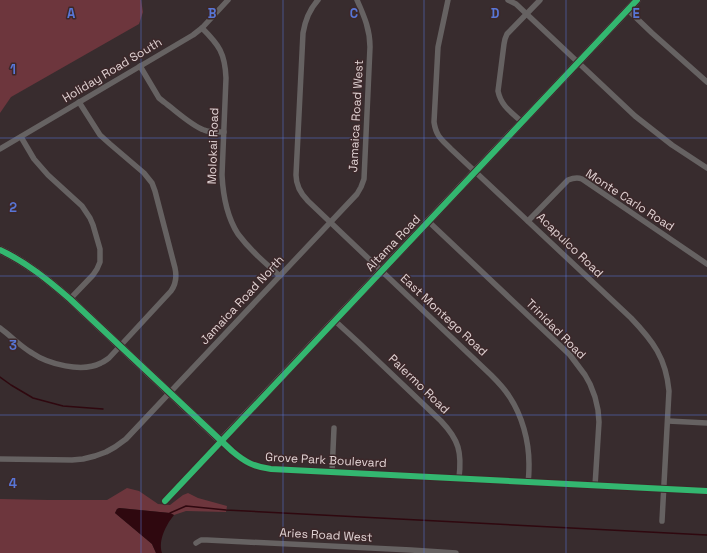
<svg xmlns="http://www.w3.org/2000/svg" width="707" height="553" viewBox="0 0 707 553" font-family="'Space Grotesk',sans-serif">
<rect width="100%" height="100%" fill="#382c2e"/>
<g fill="#6d363d">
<polygon points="0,0 141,0 143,12 139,24 11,97 0,113"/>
<polygon points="127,488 139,491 158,504 170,505 183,495 188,493 198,498 227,506 226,512 186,511 174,515 170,513 120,508 117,509 115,513 152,544 156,553 0,553 0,499 49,500 107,500"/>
</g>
<path fill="#2f080f" d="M119,508L170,513L174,515C166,525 158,540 162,553H156L152,544L115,513L117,509Z"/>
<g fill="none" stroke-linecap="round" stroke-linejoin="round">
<g stroke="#2f080f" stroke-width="1.5">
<polyline points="0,377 11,385 33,398 63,406 103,409"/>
<polyline points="170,513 186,506 226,510 707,535"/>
</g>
<g stroke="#666262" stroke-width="5.5">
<path d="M318,0C309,10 305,21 303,33L296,175C296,186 301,194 308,201L491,375C498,382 504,388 509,396C522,415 529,441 529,464C529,470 529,476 528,482"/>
<path d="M448,0L438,47L434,122C436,136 441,139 451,149L631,318C653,341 666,358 669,391L662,521"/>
<polyline points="508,0 516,4 635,116 672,145 707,168"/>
<polyline points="628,10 652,33 707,82"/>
<path d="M202,28C219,45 225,53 226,78L222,175C223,195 227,217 238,234C250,250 265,263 280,276"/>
<path d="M140,66L159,98L164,102C175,110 192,126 204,130C210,133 217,132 224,132"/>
<path d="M522,122C511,112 501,106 498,91L504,44L505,39L507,34L540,0"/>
<polyline points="21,137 34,159 48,175 82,206 90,218 93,225 100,249 100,262 97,269 93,275 70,299"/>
<polyline points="0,149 193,35 202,28 228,0"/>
<polyline points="428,221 570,355 585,375 590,384 595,397 598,410 599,422 595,486"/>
<path d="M528,221L568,180C573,178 577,177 582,179L707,264"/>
<path d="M334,320L358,342L441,421C459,440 462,452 459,478"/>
<path d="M0,328C11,336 20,346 32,353C48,364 82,373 101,363C104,362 106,360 109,358L171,291C176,284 177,277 175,268L155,191L152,183L144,173L110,144L100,135L79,102"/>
<polyline points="668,421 707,423"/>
<path d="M0,459L72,460L83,459L95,456L106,452L115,447L126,439L357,194L361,187L364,179L370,47C370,29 364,16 357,0"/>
<polyline points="332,472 334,428"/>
<path d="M165,501L221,441C237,456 248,466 271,469L707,491"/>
<polyline points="196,543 201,540 207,540 411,550 456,553"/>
</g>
<path stroke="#6a6364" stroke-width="8" d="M0,250C26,262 48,280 70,299L221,441L637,0"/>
<defs>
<g id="cycleway">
<path d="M0,250C26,262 48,280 70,299L232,451C245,462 254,467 271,469L707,491"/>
<polyline points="165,501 637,0"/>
</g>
</defs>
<use href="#cycleway" stroke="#3c282a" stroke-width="8"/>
<use href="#cycleway" stroke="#33b770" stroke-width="6"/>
</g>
<path fill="none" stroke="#5876d6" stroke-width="1" stroke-opacity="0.55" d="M141,0V553M283,0V553M424,0V553M566,0V553M0,138H707M0,276H707M0,415H707"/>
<g text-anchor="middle" stroke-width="3" stroke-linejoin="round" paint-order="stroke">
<g font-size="12" fill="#e0d2d3" stroke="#3c282a">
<text transform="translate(112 70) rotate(-31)" y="4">Holiday Road South</text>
<text transform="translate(356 116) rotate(-87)" y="4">Jamaica Road West</text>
<text transform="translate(213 146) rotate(-88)" y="4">Molokai Road</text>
<text transform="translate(630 200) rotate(33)" y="4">Monte Carlo Road</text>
<text transform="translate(393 243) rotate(-46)" y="4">Altama Road</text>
<text transform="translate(570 245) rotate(44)" y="4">Acapulco Road</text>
<text transform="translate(242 300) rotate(-47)" y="4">Jamaica Road North</text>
<text transform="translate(444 315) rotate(43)" y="4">East Montego Road</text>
<text transform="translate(556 329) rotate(45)" y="4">Trinidad Road</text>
<text transform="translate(419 384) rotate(44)" y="4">Palermo Road</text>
<text transform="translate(326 460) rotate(3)" y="4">Grove Park Boulevard</text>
<text transform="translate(326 535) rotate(3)" y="4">Aries Road West</text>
</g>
</g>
<g font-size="13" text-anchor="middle" font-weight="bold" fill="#5876d6" stroke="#3c282a" stroke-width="3" stroke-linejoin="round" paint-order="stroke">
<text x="71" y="18">A</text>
<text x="212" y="18">B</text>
<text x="354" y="18">C</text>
<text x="495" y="18">D</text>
<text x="636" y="18">E</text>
<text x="13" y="74">1</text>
<text x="13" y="212">2</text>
<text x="13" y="350">3</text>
<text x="13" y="488">4</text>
</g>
</svg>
